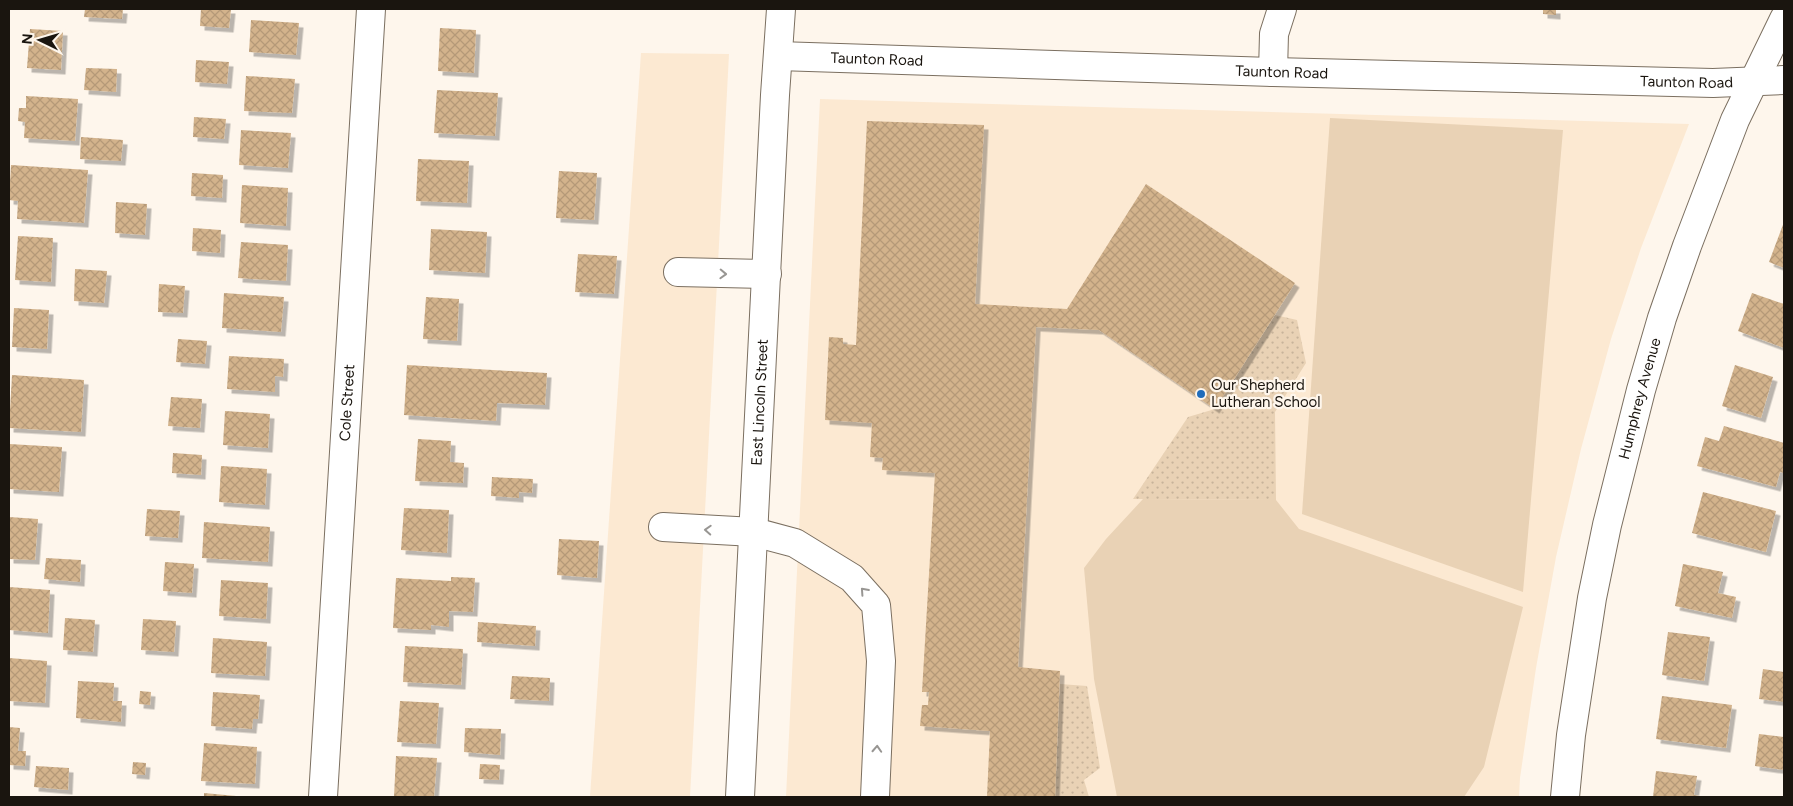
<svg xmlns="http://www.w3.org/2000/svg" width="1793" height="806" viewBox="0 0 1793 806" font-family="Figtree,sans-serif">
<defs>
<pattern id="grass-dots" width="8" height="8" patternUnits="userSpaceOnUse" patternTransform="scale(1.25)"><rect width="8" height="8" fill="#e9d2b5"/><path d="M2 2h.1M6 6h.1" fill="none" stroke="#c7b39a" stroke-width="1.8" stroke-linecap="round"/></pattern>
<pattern id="building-cross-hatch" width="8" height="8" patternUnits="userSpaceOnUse" patternTransform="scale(1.25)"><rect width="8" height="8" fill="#d3b38c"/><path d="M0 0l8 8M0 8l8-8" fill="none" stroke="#b59978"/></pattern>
<filter id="shadow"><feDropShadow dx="4.5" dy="4.5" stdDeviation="0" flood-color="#0004"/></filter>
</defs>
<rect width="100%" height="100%" fill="#fef6ec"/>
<g fill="#fce9d2">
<polygon points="641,53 729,54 690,797 590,797"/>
<polygon points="820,99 1689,124 1641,248 1611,339 1581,449 1556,557 1536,668 1520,778 1519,797 786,797"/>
</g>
<g fill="url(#grass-dots)">
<polygon points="1275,315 1297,320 1306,363 1275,412 1276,500 1133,499 1188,417 1215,409"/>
<polygon points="1060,684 1087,686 1100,768 1084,780 1089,797 1055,797"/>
</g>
<g fill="#e9d2b5">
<polygon points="1330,118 1563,130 1523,592 1302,514"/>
<polygon points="1143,499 1276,500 1299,529 1523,607 1484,767 1464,797 1117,797 1094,679 1084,568 1106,539"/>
</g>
<g fill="url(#building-cross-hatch)" filter="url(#shadow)">
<polygon points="85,9 123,9 122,19 84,17"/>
<polygon points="201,9 231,9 229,28 200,26"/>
<polygon points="1543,9 1556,9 1556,15 1543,14"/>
<polygon points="251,20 299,23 296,55 249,52"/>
<polygon points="440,28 476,30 474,73 438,71"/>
<polygon points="30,29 63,31 61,70 27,68"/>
<polygon points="196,60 229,62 227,84 195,82"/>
<polygon points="86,68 117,69 116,92 84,90"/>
<polygon points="246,76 295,79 292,113 244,111"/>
<polygon points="437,90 498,93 495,136 434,133"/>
<polygon points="26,96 78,99 75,141 24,138 25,122 18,121 19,108 26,108"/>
<polygon points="194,117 226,119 224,139 193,137"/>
<polygon points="867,121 984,125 975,304 1067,309 1146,184 1295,283 1215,409 1099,330 1036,327 1018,667 1060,671 1055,797 987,797 990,731 920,726 922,705 928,705 929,692 922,692 935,473 882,470 883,458 870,457 872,423 825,420 829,337 843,338 843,344 856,345"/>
<polygon points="241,130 291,133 288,168 239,165"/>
<polygon points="81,137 123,140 121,161 80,159"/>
<polygon points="418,159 469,161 467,203 416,201"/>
<polygon points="11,165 88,170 84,223 17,219 18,201 9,200"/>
<polygon points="559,171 597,173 594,220 556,218"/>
<polygon points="192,173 223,175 222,198 191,196"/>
<polygon points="242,185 288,188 286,226 240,223"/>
<polygon points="116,202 147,204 145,235 115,233"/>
<polygon points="1784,222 1784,268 1769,262"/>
<polygon points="193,228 221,230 220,253 192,251"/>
<polygon points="431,229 487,232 485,273 429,270"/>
<polygon points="18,236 53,238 51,282 15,280"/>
<polygon points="241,242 288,245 286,281 238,278"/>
<polygon points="578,254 617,256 614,294 575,292"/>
<polygon points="75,269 107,271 104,303 74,301"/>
<polygon points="159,284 185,286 183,313 158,312"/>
<polygon points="224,293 284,297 281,332 222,328"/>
<polygon points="1752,293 1784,304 1784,348 1738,331"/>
<polygon points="426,297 459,299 457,341 423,339"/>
<polygon points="14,308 49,310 47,349 12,347"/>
<polygon points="178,339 207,341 205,364 176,362"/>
<polygon points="229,356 284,359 283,377 275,376 275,392 227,389"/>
<polygon points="407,365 547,373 545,405 497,403 496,421 404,415"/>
<polygon points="1735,365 1773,377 1761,418 1722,406"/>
<polygon points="12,375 84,380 81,432 9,428"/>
<polygon points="171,397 202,399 200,428 168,426"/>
<polygon points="225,411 270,414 268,448 223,445"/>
<polygon points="1724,426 1784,443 1784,473 1780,472 1776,487 1697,466 1705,437 1719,441"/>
<polygon points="418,439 451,441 450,462 464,463 463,483 415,481"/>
<polygon points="9,444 62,447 59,492 9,489"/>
<polygon points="173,453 202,455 201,475 172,473"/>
<polygon points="221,466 267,469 265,505 219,502"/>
<polygon points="492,477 533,479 532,493 519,492 519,498 491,496"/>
<polygon points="1703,492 1776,511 1766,552 1692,533"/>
<polygon points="404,508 449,510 447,553 401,550"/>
<polygon points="147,509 180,511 178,538 145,536"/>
<polygon points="9,517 38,519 35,560 9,559"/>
<polygon points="204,522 270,527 268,562 202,558"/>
<polygon points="559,539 599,541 597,578 557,575"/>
<polygon points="46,558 81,560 80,582 44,579"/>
<polygon points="165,562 194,564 192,593 163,591"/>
<polygon points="1683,564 1723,572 1718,593 1736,597 1732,618 1675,606"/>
<polygon points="451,577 475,578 473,612 449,611 449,627 431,625 431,630 393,628 396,578 451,581"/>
<polygon points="221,580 268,583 266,619 219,616"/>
<polygon points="9,587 50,590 48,633 9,630"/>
<polygon points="65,618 95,620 93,652 63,650"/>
<polygon points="143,619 176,621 174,652 141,650"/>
<polygon points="478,622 536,626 535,646 477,642"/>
<polygon points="1668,632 1710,637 1704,681 1662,675"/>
<polygon points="213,638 267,642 265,676 211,673"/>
<polygon points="405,646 463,649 461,685 403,682"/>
<polygon points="9,658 47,661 45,703 9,701"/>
<polygon points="1763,669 1784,672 1784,702 1759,699"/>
<polygon points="512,676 550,678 549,701 510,699"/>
<polygon points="78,681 114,683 113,701 122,701 121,722 76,718"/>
<polygon points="140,691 151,692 150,705 139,704"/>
<polygon points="213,692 260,695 258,719 253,719 252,729 211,726"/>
<polygon points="1662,696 1732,705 1726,748 1656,739"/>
<polygon points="400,701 439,703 436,744 397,742"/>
<polygon points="9,727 20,728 18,751 26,751 25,766 9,765"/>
<polygon points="465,728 501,729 500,755 464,752"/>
<polygon points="1759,734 1784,737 1784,770 1755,766"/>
<polygon points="204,743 257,747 255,784 201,781"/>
<polygon points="396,756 437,758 434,797 394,797"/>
<polygon points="133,762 146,763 145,775 132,774"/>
<polygon points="480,764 500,765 499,780 479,779"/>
<polygon points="36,766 69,768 68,790 34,787"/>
<polygon points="1656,771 1697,776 1694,795 1704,797 1653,797"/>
<polygon points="204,793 236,796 236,797 204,797"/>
</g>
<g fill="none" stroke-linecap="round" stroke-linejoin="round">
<defs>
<g id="minor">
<path id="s1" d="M778,56L1273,72L1713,83L1784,80"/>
<polyline points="1273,72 1274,34 1282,9"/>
<polyline points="678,272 767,274"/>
<polyline points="663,527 754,532 795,543 852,578 876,605 881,661 875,797"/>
<path id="s2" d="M323,797L371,9"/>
<path id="s3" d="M740,797L775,95L781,9"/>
<path id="s4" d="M1565,797L1571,735L1592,598L1607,525L1641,390L1662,318L1687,246L1735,120L1784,19"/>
</g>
</defs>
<use href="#minor" stroke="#7b6f60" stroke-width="30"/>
<use href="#minor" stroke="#fff" stroke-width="28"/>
</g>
<defs><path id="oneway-chevron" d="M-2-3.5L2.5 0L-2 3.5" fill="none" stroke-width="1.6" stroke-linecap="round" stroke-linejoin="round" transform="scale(1.25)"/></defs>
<g stroke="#989693">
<use href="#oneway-chevron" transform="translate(723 274) rotate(2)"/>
<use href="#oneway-chevron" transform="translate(708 530) rotate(-177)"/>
<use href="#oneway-chevron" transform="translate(864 591) rotate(-132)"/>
<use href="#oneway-chevron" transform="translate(877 749) rotate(-87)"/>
</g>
<circle fill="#1f6cbb" stroke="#fef6ec" stroke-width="2" cx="1201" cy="394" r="5"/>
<g text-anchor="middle" stroke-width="4.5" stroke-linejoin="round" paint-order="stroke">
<g font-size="15" fill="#1a150f" stroke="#fef6ec">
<text dy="5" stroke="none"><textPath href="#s1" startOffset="99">Taunton Road</textPath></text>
<text dy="5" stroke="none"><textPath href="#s1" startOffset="504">Taunton Road</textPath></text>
<text dy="5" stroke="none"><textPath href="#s1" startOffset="909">Taunton Road</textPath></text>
<text dy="5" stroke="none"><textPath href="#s4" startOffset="406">Humphrey Avenue</textPath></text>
<text dy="5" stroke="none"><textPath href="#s2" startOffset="395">Cole Street</textPath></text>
<text dy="5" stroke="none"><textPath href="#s3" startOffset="395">East Lincoln Street</textPath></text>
</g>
<g font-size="15" fill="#1a150f" stroke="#fef6ec" text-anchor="start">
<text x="1211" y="390">Our Shepherd<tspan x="1211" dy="17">Lutheran School</tspan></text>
</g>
</g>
<rect width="1793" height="806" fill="none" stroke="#1a150f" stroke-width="20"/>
<g transform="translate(40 40) rotate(275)" stroke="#fef6ec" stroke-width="4" paint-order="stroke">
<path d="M0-4L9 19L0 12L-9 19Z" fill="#1a150f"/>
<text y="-8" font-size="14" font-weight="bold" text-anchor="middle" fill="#1a150f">N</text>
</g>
</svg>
